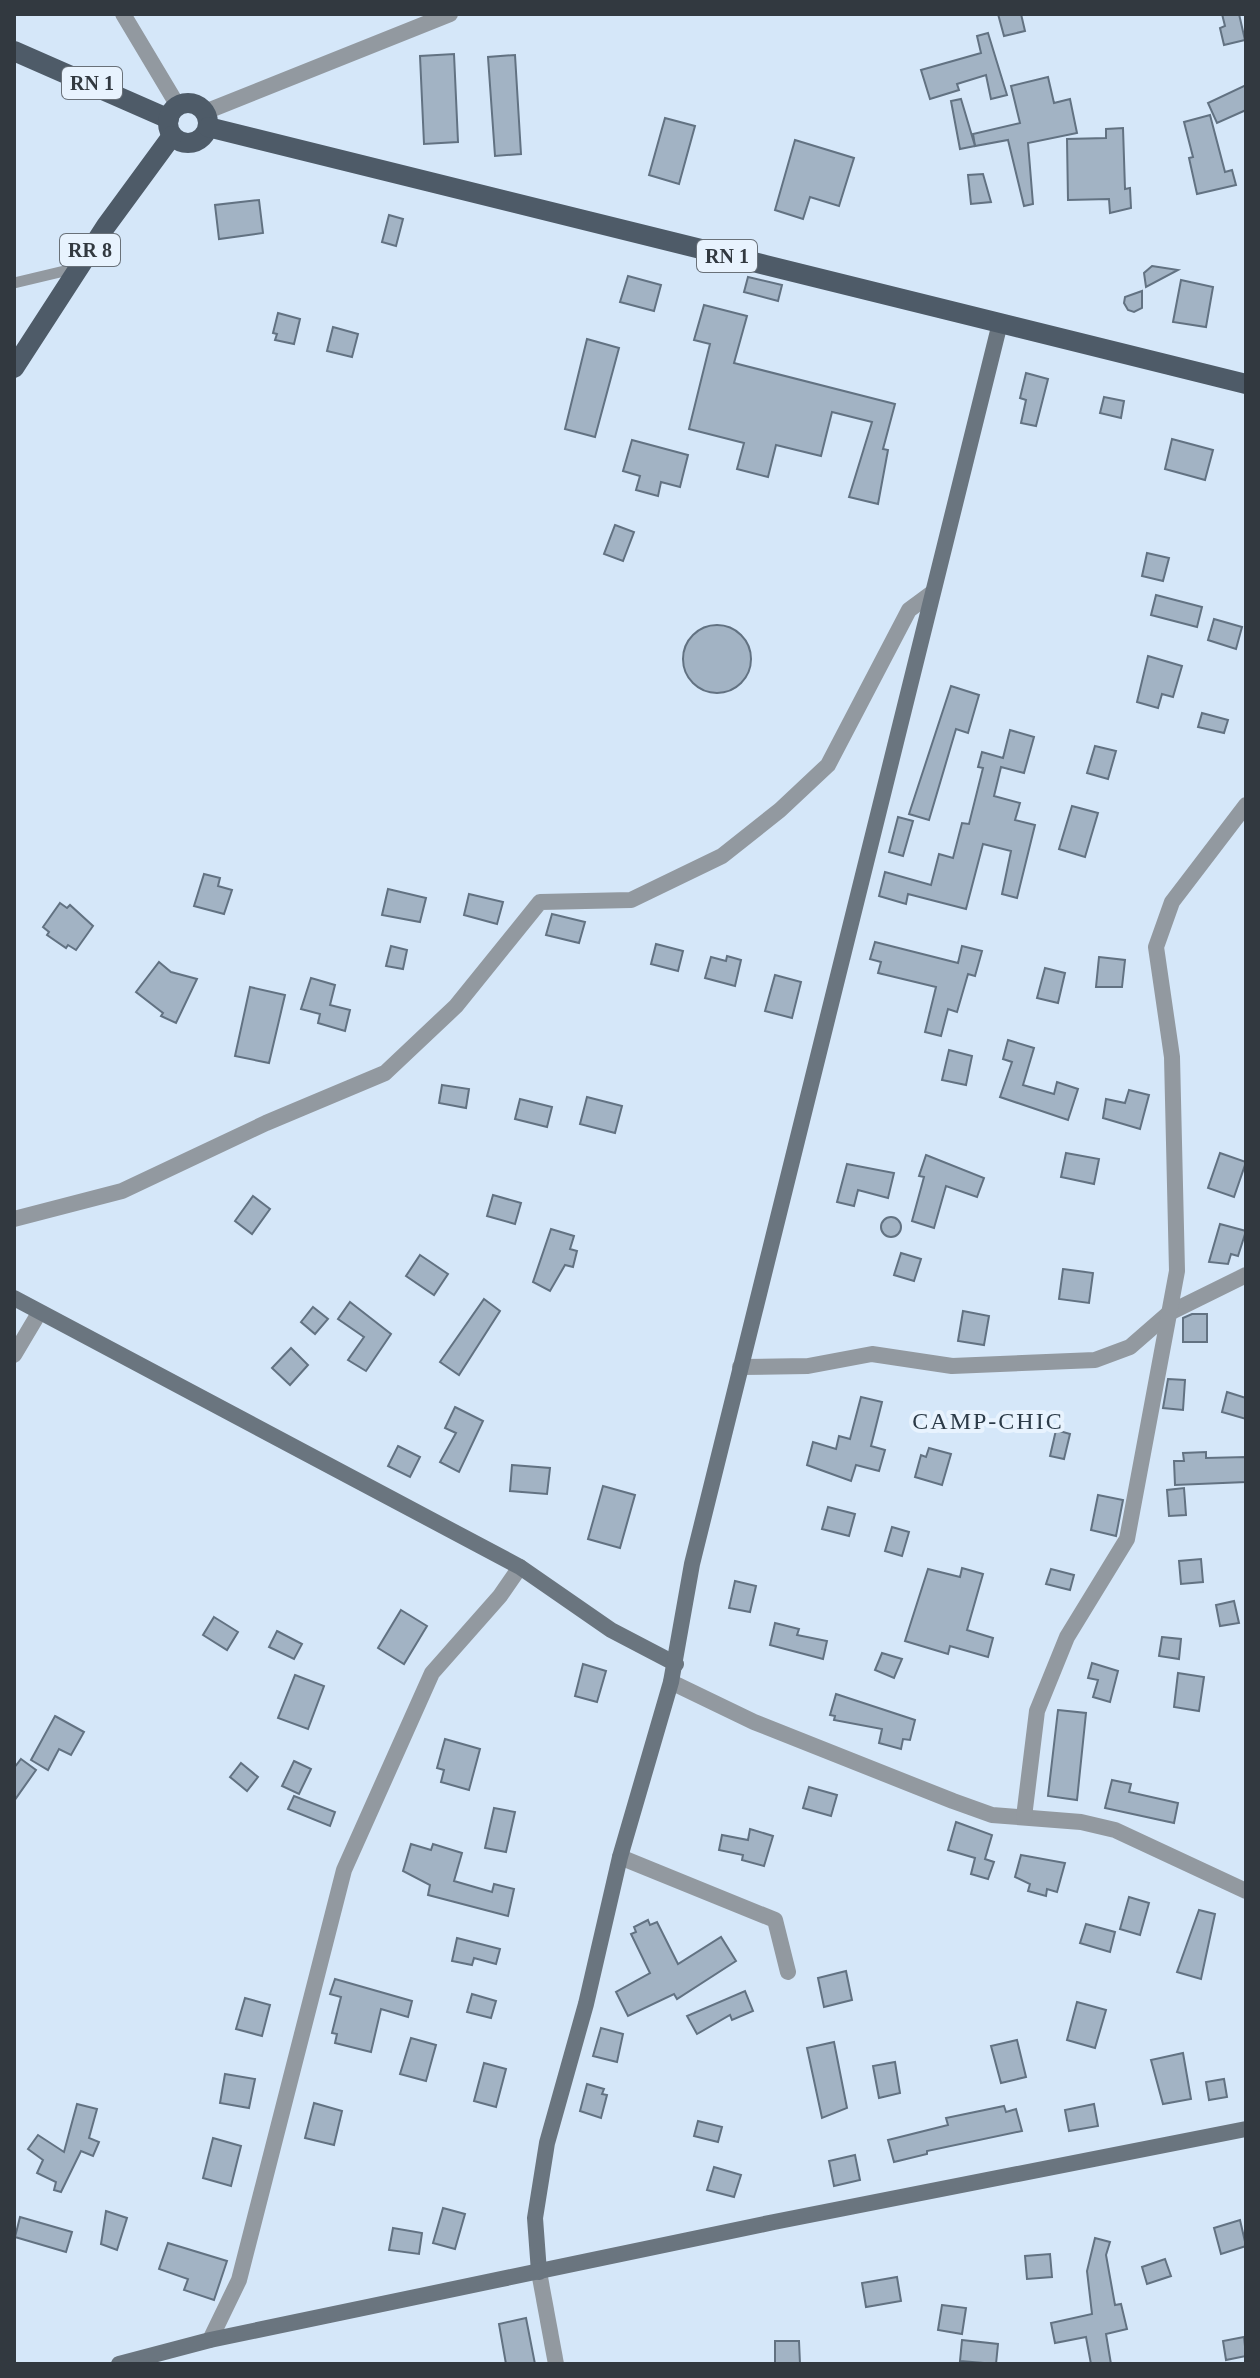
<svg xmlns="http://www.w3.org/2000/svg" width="1260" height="2378" viewBox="0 0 1260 2378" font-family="'Times New Roman',serif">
<rect width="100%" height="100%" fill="#d5e7f9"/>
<g fill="#a2b3c4" stroke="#627282" stroke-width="2">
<polygon points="998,14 1021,14 1025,31 1004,36"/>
<polygon points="1222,14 1239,14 1245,40 1224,45 1220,28 1225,26"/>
<polygon points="988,33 1007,95 991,99 986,75 957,84 959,90 930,99 921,70 981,53 977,36"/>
<polygon points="454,54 458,142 424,144 420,56"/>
<polygon points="515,55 521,154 495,156 488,57"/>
<polygon points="1048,77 1054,103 1070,99 1077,133 1028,143 1033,204 1024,206 1008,140 975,146 973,134 1020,123 1011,86"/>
<polygon points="1246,85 1246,110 1217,123 1208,103"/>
<polygon points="961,99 975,146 960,149 951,101"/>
<polygon points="1210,115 1225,172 1232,170 1236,185 1197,194 1189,158 1193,157 1184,122"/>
<polygon points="665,118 695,126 679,184 649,175"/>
<polygon points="1123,128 1125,189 1130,188 1131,208 1110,213 1109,199 1068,200 1067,139 1106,138 1106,129"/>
<polygon points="795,140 854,158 839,206 810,197 803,219 775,210"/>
<polygon points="983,174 991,202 971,204 968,175"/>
<polygon points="259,200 263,233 219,239 215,205"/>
<polygon points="389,215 403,219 396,246 382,242"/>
<polygon points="1152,266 1178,270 1146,287 1144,273"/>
<polygon points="628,276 661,285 654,311 620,302"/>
<polygon points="748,277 782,285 778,301 744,292"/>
<polygon points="1181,280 1213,287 1206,327 1173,322"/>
<polygon points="1142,291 1142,308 1134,312 1128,310 1124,303 1125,297"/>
<polygon points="704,305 747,316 734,363 895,404 883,449 888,450 878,504 849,497 872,422 832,412 821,456 776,445 768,477 737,469 744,443 689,429 710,344 694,340"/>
<polygon points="278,313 300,319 294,344 275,340 277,334 273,333"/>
<polygon points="333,327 358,334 352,357 327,351"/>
<polygon points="587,339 619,348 595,437 565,429"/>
<polygon points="1026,373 1048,379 1036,426 1021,423 1026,400 1020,398"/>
<polygon points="1104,397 1124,401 1121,418 1100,413"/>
<polygon points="1172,439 1213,450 1205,480 1165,469"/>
<polygon points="632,440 688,455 680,487 661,482 658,496 636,490 640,476 623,471"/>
<polygon points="615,525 634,532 623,561 604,554"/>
<polygon points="1147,553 1169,558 1163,581 1142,576"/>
<polygon points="1156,595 1202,607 1197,627 1151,615"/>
<polygon points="1214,619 1242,627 1236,649 1208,640"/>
<circle cx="717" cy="659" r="34"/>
<polygon points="1148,656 1182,666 1173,697 1162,694 1158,708 1137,702"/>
<polygon points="951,686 979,695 968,733 956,729 929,820 909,814"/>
<polygon points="1202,713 1228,720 1224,733 1198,727"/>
<polygon points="1010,730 1034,737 1024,773 1001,767 994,796 1020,803 1015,820 1035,825 1017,898 1002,894 1011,851 983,844 966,909 908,894 906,904 879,896 885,872 931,885 939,854 953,858 962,823 969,824 983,768 978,767 982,752 1003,758"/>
<polygon points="1095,746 1116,751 1108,779 1087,773"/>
<polygon points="1072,806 1098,813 1085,857 1059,849"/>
<polygon points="898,817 913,821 903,856 889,852"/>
<polygon points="204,874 220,878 218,886 232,890 224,914 194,906"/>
<polygon points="388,889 426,898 420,922 382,915"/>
<polygon points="469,894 503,902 497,924 464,915"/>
<polygon points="60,903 67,908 70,905 93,926 76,950 68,945 66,948 47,935 49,932 43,927"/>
<polygon points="552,914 585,922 579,943 546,935"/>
<polygon points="875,942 958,963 962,946 982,951 975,976 968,974 957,1012 948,1009 941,1036 925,1032 936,987 878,973 881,962 870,959"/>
<polygon points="656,944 683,951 678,971 651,964"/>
<polygon points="391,946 407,950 403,969 386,966"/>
<polygon points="727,956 741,960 735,986 705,978 711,957 726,961"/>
<polygon points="1099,957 1125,960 1122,987 1096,987"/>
<polygon points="159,962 171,972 197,979 176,1023 161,1016 163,1013 136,992"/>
<polygon points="1045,968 1065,973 1058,1003 1037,998"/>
<polygon points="775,975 801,982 792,1018 765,1011"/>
<polygon points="311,978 335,985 330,1005 350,1010 345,1031 318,1023 320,1014 301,1009"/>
<polygon points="250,987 285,995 269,1063 235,1056"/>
<polygon points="1008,1040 1034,1048 1023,1085 1054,1094 1057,1082 1078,1089 1068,1120 1000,1097 1012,1062 1003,1059"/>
<polygon points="949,1050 972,1056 966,1085 942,1080"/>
<polygon points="442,1085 469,1089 466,1108 439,1103"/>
<polygon points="1129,1090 1149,1095 1140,1129 1103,1118 1106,1099 1125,1103"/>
<polygon points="587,1097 622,1106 615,1133 580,1124"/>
<polygon points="520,1099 552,1107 547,1127 515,1119"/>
<polygon points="1066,1153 1099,1159 1094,1184 1061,1177"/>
<polygon points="1220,1153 1246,1162 1234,1197 1208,1188"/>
<polygon points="926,1155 984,1178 977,1197 946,1186 934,1228 912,1221 924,1177 919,1176"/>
<polygon points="847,1164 894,1173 888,1198 858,1190 854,1206 837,1202"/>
<polygon points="493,1195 521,1203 515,1224 487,1216"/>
<polygon points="253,1196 270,1209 252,1234 235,1221"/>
<circle cx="891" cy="1227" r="10"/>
<polygon points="1220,1224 1246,1231 1238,1256 1231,1254 1228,1264 1209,1262"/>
<polygon points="551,1229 574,1236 570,1249 577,1251 573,1267 565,1265 550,1291 533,1282"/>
<polygon points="901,1253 921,1259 914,1281 894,1275"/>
<polygon points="420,1255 448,1274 434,1295 406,1276"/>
<polygon points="1063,1269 1093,1273 1089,1303 1059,1299"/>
<polygon points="484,1299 500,1311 459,1375 440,1362"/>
<polygon points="350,1302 391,1334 366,1371 348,1360 364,1337 338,1319"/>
<polygon points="313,1307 328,1319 315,1334 301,1322"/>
<polygon points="963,1311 989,1316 984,1345 958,1341"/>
<polygon points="1192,1314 1207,1314 1207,1342 1183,1342 1183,1318"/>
<polygon points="291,1348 308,1365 290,1385 272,1368"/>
<polygon points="1168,1379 1185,1380 1183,1410 1163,1408"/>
<polygon points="1227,1392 1246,1398 1246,1419 1222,1412"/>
<polygon points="861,1397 882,1402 871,1446 885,1450 879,1471 856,1465 851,1481 807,1465 813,1442 836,1449 839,1436 850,1439"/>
<polygon points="455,1407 483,1421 459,1472 440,1462 456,1433 445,1428"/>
<polygon points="1056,1430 1070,1434 1064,1459 1050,1456"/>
<polygon points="398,1446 420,1457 410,1477 388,1466"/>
<polygon points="929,1448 951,1454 942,1485 915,1477 921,1455 926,1457"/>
<polygon points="1206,1452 1206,1458 1246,1457 1246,1482 1175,1485 1174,1461 1184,1461 1183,1453"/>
<polygon points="512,1465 550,1468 547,1494 510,1491"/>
<polygon points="603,1486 635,1495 620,1548 588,1539"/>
<polygon points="1184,1488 1186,1515 1169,1516 1167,1490"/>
<polygon points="1098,1495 1123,1500 1116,1536 1091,1530"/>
<polygon points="828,1507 855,1514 849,1536 822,1529"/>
<polygon points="892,1527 909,1532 902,1556 885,1551"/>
<polygon points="1201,1559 1203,1582 1181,1584 1179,1561"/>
<polygon points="962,1568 983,1574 967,1630 993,1638 988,1657 950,1646 948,1654 905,1641 928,1569 960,1577"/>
<polygon points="1051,1569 1074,1575 1070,1590 1046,1584"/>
<polygon points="735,1581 756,1586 750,1612 729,1608"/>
<polygon points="1234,1601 1239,1623 1220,1626 1216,1605"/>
<polygon points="401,1610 427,1626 404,1664 378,1648"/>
<polygon points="214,1617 238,1632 227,1650 203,1635"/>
<polygon points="775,1623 799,1629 797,1635 827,1641 823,1659 770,1645"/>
<polygon points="277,1631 302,1644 294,1659 269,1647"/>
<polygon points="1162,1637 1181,1639 1179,1659 1159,1656"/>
<polygon points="882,1653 902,1659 894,1678 875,1670"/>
<polygon points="1092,1663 1118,1671 1110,1702 1093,1697 1098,1680 1088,1678"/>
<polygon points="583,1664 606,1671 597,1702 575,1696"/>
<polygon points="1178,1673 1204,1677 1199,1711 1174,1707"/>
<polygon points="295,1675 324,1686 308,1729 278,1718"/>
<polygon points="836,1694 915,1720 910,1740 903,1739 901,1749 879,1743 882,1729 834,1720 835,1716 830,1715"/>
<polygon points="1058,1710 1086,1713 1077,1800 1048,1796"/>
<polygon points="55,1716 84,1732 71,1755 59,1749 48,1770 31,1760"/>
<polygon points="445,1739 480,1749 469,1790 441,1782 444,1770 437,1768"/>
<polygon points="21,1759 36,1770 14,1801 14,1768"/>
<polygon points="294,1761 311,1769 299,1794 282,1786"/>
<polygon points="241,1763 258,1777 247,1791 230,1777"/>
<polygon points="1112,1780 1131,1784 1129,1792 1178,1803 1174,1823 1105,1808"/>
<polygon points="809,1787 837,1795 831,1816 803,1808"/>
<polygon points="294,1796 335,1812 330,1826 288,1809"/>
<polygon points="494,1808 515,1812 506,1852 485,1848"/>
<polygon points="956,1822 992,1835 985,1859 994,1862 988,1879 971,1874 975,1858 948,1850"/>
<polygon points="750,1829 773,1836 764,1866 742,1860 743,1855 719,1850 722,1835 748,1840"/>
<polygon points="411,1844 431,1850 433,1844 462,1853 454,1881 492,1892 494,1884 514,1889 508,1916 428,1895 430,1885 403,1871"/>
<polygon points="1021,1855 1065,1863 1057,1892 1047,1889 1046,1896 1028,1891 1030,1884 1015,1877"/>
<polygon points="1129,1897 1149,1903 1140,1935 1120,1929"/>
<polygon points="1199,1910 1215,1914 1201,1979 1177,1972"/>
<polygon points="648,1920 650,1925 657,1922 678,1964 721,1937 736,1961 677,1999 674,1994 628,2016 616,1992 650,1973 631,1934 636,1932 634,1927"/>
<polygon points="1086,1924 1115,1932 1110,1952 1080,1943"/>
<polygon points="457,1938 500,1949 496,1964 474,1958 472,1965 452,1961"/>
<polygon points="846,1971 852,2000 824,2007 818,1978"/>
<polygon points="335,1979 412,2001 408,2017 381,2009 371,2052 335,2043 337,2034 332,2033 341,1997 330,1994"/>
<polygon points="745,1991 753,2011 732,2020 730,2015 697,2034 687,2016"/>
<polygon points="472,1994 496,2001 491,2018 467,2012"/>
<polygon points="245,1998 270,2005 262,2036 236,2029"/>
<polygon points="1077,2002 1106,2010 1095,2048 1067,2040"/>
<polygon points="601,2028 623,2034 617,2062 593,2056"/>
<polygon points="411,2038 436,2045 426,2081 400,2074"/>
<polygon points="1017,2040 1026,2077 1001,2083 991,2046"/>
<polygon points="834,2042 847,2108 822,2118 807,2048"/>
<polygon points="1183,2053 1191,2099 1163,2104 1151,2060"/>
<polygon points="895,2062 900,2093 879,2098 873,2066"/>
<polygon points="484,2063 506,2069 496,2107 474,2101"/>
<polygon points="225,2074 255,2079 249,2108 220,2103"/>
<polygon points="1224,2079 1227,2097 1209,2100 1206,2082"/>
<polygon points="587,2084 604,2089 602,2094 607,2095 601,2118 580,2111"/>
<polygon points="314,2103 342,2111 334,2145 305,2138"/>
<polygon points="77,2104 97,2109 89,2138 99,2142 93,2156 81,2151 61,2192 54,2190 56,2182 37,2173 43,2160 28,2149 38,2135 64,2152"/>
<polygon points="1094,2104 1098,2126 1069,2131 1065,2110"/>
<polygon points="1004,2106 1006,2112 1016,2109 1022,2131 927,2151 927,2154 894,2162 888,2140 948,2125 946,2118"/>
<polygon points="698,2121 722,2127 718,2142 694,2136"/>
<polygon points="213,2138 241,2146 231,2186 203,2178"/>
<polygon points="855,2155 860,2180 834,2186 829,2161"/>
<polygon points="714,2167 741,2175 734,2197 707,2190"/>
<polygon points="443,2208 465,2214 455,2249 433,2243"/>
<polygon points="106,2211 127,2218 117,2250 101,2244"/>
<polygon points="20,2217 72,2232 66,2252 15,2237"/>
<polygon points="1240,2220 1246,2246 1221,2254 1214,2228"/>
<polygon points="393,2228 422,2233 419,2254 389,2250"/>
<polygon points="1095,2238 1110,2242 1106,2255 1115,2305 1121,2304 1127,2329 1106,2334 1111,2364 1091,2364 1086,2337 1055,2343 1051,2323 1092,2314 1087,2271"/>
<polygon points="168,2243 227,2261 214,2300 184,2290 188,2279 159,2269"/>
<polygon points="1050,2254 1052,2277 1027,2279 1025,2256"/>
<polygon points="1165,2259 1171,2276 1147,2284 1142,2267"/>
<polygon points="897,2277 901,2301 866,2307 862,2283"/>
<polygon points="942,2305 966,2308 962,2334 938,2330"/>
<polygon points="526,2318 535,2364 506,2364 499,2324"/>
<polygon points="1244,2337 1246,2356 1226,2360 1223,2341"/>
<polygon points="962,2340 998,2344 996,2364 960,2361"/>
<polygon points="775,2341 799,2341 800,2364 775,2364"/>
</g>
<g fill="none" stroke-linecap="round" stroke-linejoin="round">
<polyline stroke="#9299a0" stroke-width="11" points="14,283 77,268"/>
<g stroke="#9299a0" stroke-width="16">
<polyline points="123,14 178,106"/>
<polyline points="205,112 450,14"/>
<polyline points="14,1219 122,1191 266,1123 385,1073 456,1006 540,902 631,900 722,856 780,810 828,765 909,610 932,593"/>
<polyline points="14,1355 39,1313"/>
<polyline points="740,1367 808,1366 872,1354 952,1366 1095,1360 1130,1347 1169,1313 1246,1275"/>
<polyline points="671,1682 754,1722 953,1801 992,1815 1081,1822 1115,1830 1246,1891"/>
<polyline points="1024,1817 1037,1711 1067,1637 1127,1539 1177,1271 1172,1057 1156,947 1172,902 1246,805"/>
<polyline points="620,1857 775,1920 788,1972"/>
<polyline points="539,2272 556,2364"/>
<polyline points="210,2340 239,2280 344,1870 432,1673 500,1596 520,1567"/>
</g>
<g stroke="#6a757f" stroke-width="16">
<polyline points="14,1298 520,1567 611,1630 676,1664"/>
<polyline points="539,2272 535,2218 547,2143 586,2004 620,1857 671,1682 692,1564 1000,323"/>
<polyline points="119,2364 210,2340 774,2222 1246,2129"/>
</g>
<g stroke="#4e5b68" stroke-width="20">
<polyline points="14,51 169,119"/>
<circle cx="188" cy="123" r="20"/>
<polyline points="208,127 1246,384"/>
<polyline points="14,368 106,226 172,136"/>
</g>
</g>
<g text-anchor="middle" stroke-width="8" stroke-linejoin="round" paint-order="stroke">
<g fill="#e8f3fe" stroke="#697179" stroke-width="2">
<rect x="62" y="67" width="60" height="32" rx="6"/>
<rect x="60" y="234" width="60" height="32" rx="6"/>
<rect x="697" y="240" width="60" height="32" rx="6"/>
</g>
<g font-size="20" font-weight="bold" fill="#323940">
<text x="92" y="90">RN 1</text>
<text x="90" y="257">RR 8</text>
<text x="727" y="263">RN 1</text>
</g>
<g font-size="24" letter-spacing="2" fill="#2c3b48" stroke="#e8f3fe">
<text x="988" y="1429">CAMP-CHIC</text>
</g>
</g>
<rect width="1260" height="2378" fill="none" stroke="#323940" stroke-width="32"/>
</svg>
